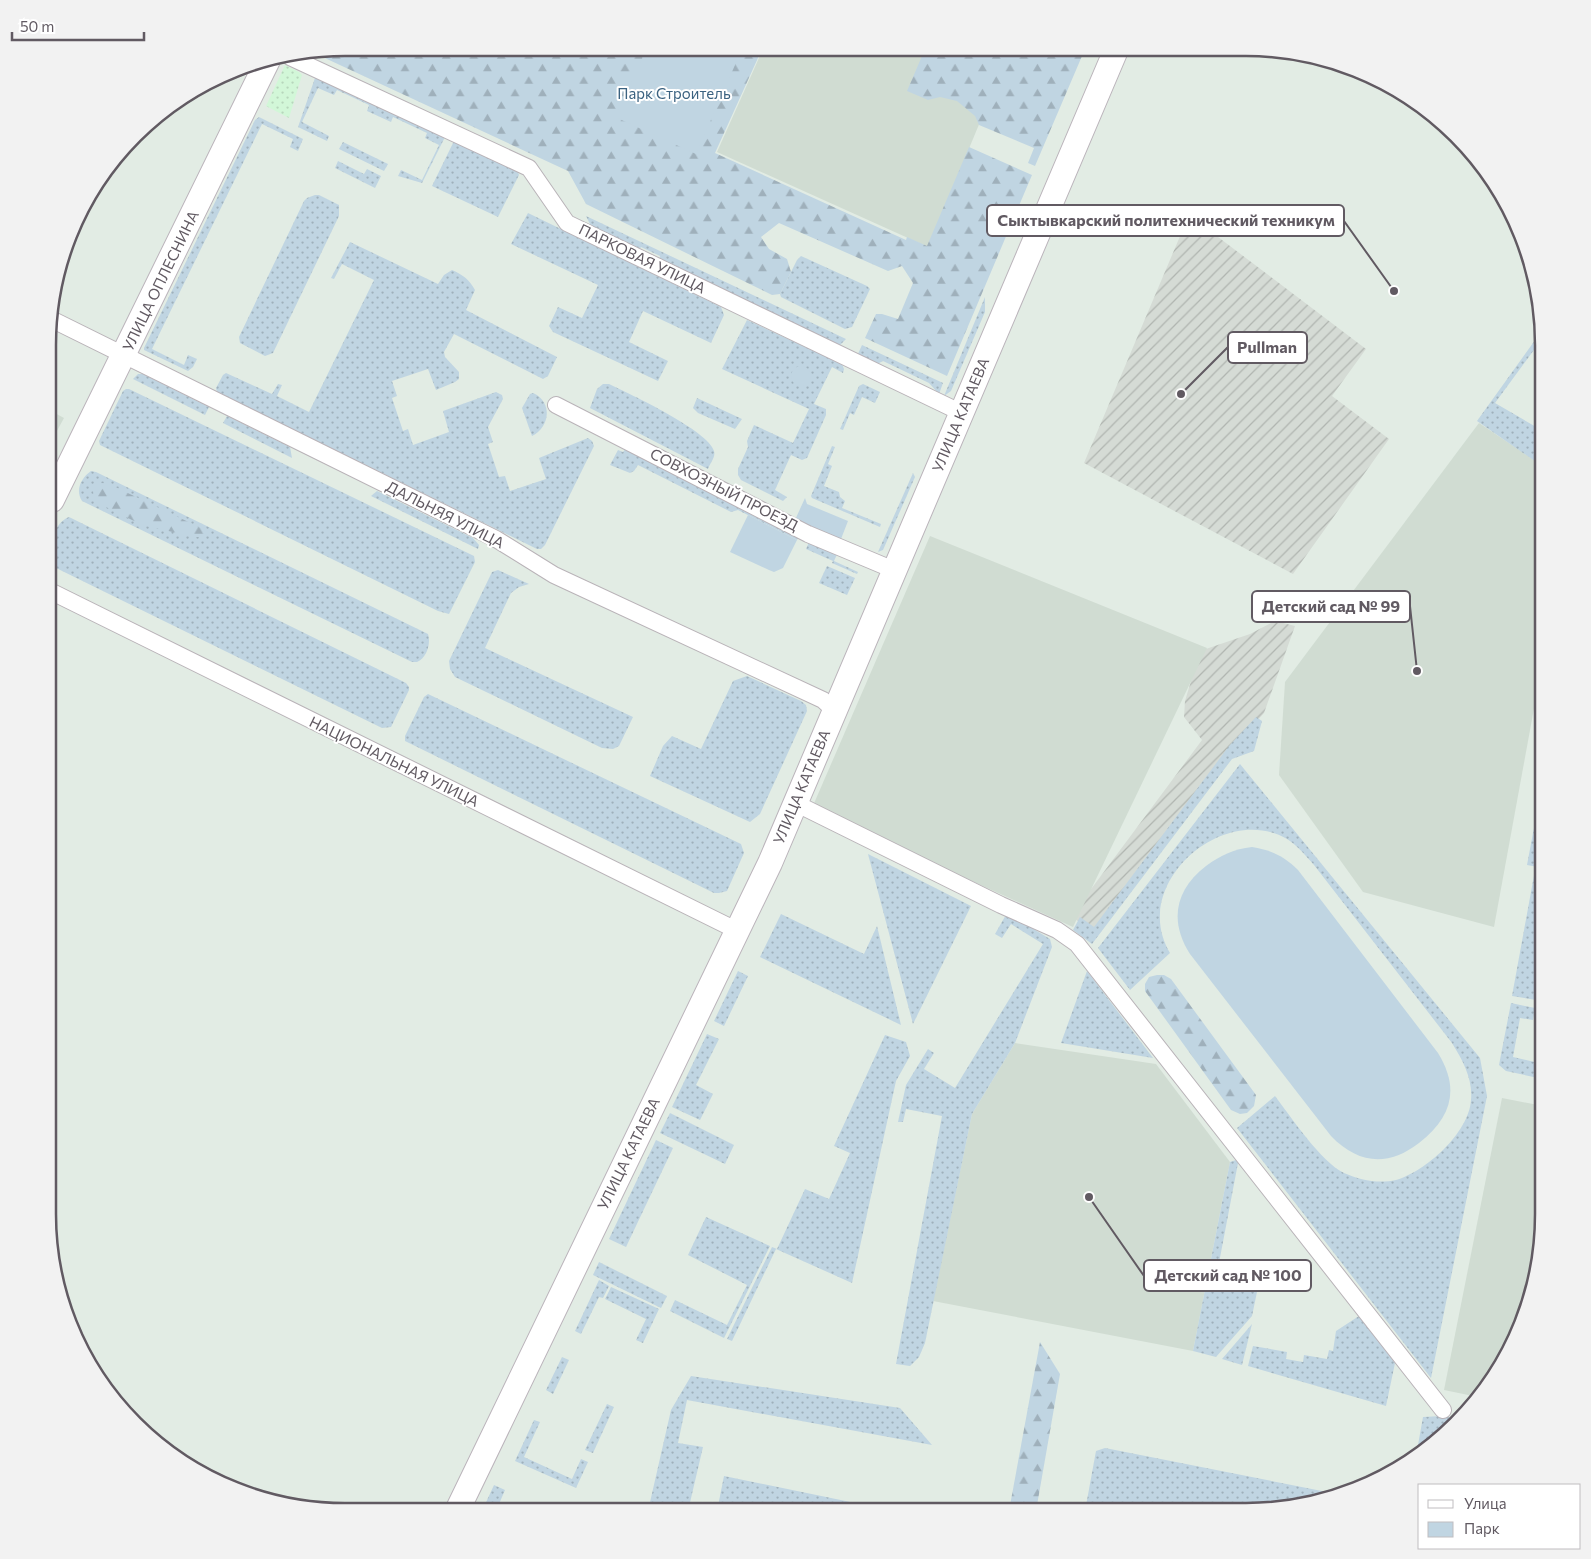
<svg xmlns="http://www.w3.org/2000/svg" width="1591" height="1559" viewBox="0 0 1591 1559" font-family="Commissioner,sans-serif">
<defs>
<pattern id="industrial-furrows" width="10" height="10" patternUnits="userSpaceOnUse" patternTransform="scale(1.25)"><rect width="10" height="10" fill="#d5dbd5"/><path d="M-1 1l2-2M0 10L10 0M9 11l2-2" fill="none" stroke="#b0b5b0"/></pattern>
<pattern id="grass-dots" width="8" height="8" patternUnits="userSpaceOnUse" patternTransform="scale(1.25)"><rect width="8" height="8" fill="#c0d5e2"/><path d="M2 2h.1M6 6h.1" fill="none" stroke="#9fb0bb" stroke-width="1.8" stroke-linecap="round"/></pattern>
<pattern id="forest-firs" width="22" height="20" patternUnits="userSpaceOnUse" patternTransform="scale(1.25)"><rect width="22" height="20" fill="#c0d5e2"/><path d="M5 1l3.5 6h-7zM16 11l3.5 6h-7z" fill="#9fb0bb"/></pattern>
<pattern id="sand-dots" width="8" height="8" patternUnits="userSpaceOnUse" patternTransform="scale(1.25)"><rect width="8" height="8" fill="#d2f7d8"/><path d="M2 2h.1M6 6h.1" fill="none" stroke="#b7d6bc" stroke-width="1.8" stroke-linecap="round"/></pattern>
</defs>
<rect width="100%" height="100%" fill="#e2ece4"/>
<g fill="url(#industrial-furrows)">
<polygon points="1189,215 1366,349 1332,396 1389,439 1293,574 1084,463"/>
<polygon points="1275,621 1295,626 1264,713 1236,744 1094,933 1071,916 1202,740 1184,717 1185,701 1200,651 1250,634"/>
</g>
<g fill="#d0dcd2">
<polygon points="763,49 974,49 1005,62 928,247 717,152"/>
<polygon points="53,412 64,418 52,440"/>
<polygon points="1479,423 1543,466 1543,659 1494,927 1363,892 1279,775 1285,682"/>
<polygon points="930,536 1207,648 1073,927 812,808"/>
<polygon points="1015,1043 1156,1064 1230,1162 1193,1351 933,1301 972,1114"/>
<polygon points="1502,1098 1543,1106 1543,1233 1513,1346 1478,1397 1444,1390"/>
</g>
<g fill="url(#grass-dots)">
<polygon points="318,75 445,137 422,183 398,176 401,170 422,180 439,145 425,138 427,133 393,117 391,122 367,111 369,105 337,90 334,95 318,88 302,122 329,136 327,141 298,127 315,78"/>
<polygon points="259,117 303,139 298,151 290,147 293,139 262,124 152,349 184,365 188,355 197,359 193,367 188,371 144,350 144,348 255,120"/>
<polygon points="454,141 517,170 519,175 498,217 432,186"/>
<polygon points="343,142 388,164 384,171 339,149"/>
<polygon points="338,161 364,174 367,169 381,176 375,188 335,168"/>
<polygon points="315,195 319,195 339,205 339,216 273,353 265,356 240,343 239,337 304,201 307,198"/>
<polygon points="528,213 721,307 724,315 711,343 643,311 629,342 668,361 658,381 553,332 549,326 558,307 582,318 598,285 511,244"/>
<polygon points="586,216 846,339 840,345 659,260 660,256 641,247 639,250 591,226"/>
<path d="M350,242L438,284L444,275L452,270C463,275 469,279 475,290L466,310L557,357L548,376L543,379L454,334L444,352L445,357L459,372V379L455,382L436,390L428,369L392,381L397,396L392,398L403,431L408,429L413,445L449,432L443,411L496,392L502,395L503,399L488,427L493,442L488,444L499,477L505,476L510,491L546,479L539,458L588,438L592,441L594,446L545,545L541,549H537L217,392L216,388L223,375L226,373L272,394L278,384L282,385L277,396L309,412L374,280L342,264L334,279L331,278Z"/>
<polygon points="801,256 867,286 870,289 852,327 845,329 781,297 780,294 797,260"/>
<polygon points="985,297 985,312 951,391 944,396"/>
<polygon points="747,320 842,364 844,369 843,373 832,367 814,404 826,409 826,415 807,458 802,460 791,455 775,490 787,497 783,501 741,480 738,475 738,469 748,447 747,441 754,425 793,443 809,409 722,369"/>
<polygon points="1538,336 1542,339 1495,403 1543,431 1542,466 1477,421"/>
<polygon points="862,345 943,383 939,394 929,383 883,361 875,365 857,356"/>
<polygon points="138,374 143,374 209,407 205,415 133,379"/>
<path d="M603,384H609C630,394 709,431 714,451C716,457 710,463 708,469L590,408L597,389Z"/>
<polygon points="863,384 880,392 875,403 862,397 854,415 850,413 843,430 840,429 859,386"/>
<polygon points="126,389 129,389 474,556 475,562 449,614 438,611 100,445 99,441 123,391"/>
<path d="M533,393C553,402 550,427 532,436L522,408L530,394Z"/>
<polygon points="697,398 742,419 735,429 698,413 693,408"/>
<polygon points="227,416 290,447 292,458 223,423"/>
<polygon points="832,446 835,447 828,464 832,466 824,486 839,492 840,497 845,501 842,508 881,524 880,527 812,498 811,496"/>
<polygon points="627,447 798,538 797,540 738,510 731,512 638,465 634,471 630,473 610,465 618,450 623,452"/>
<path d="M91,471L96,472L428,634C431,643 427,658 417,662H412L82,501C75,490 81,478 91,471Z"/>
<polygon points="913,473 915,477 883,550 878,552"/>
<polygon points="377,491 473,538 479,545 478,549 371,496"/>
<path d="M69,517L406,683L409,687V690L391,727L382,728L52,566C52,549 50,525 69,517Z"/>
<polygon points="811,538 839,550 834,561 858,572 857,574 832,563 833,561 806,549"/>
<polygon points="827,566 855,578 847,595 819,583"/>
<polygon points="498,570 529,584 519,587 511,593 485,648 633,717 619,746 613,749 602,748 455,677 450,669 449,661 492,572"/>
<polygon points="747,676 801,701 806,705 807,711 760,814 750,822 650,776 663,746 672,736 701,749 733,681"/>
<polygon points="428,694 741,844 744,853 727,891 719,893 714,893 405,741 405,736 424,697"/>
<polygon points="1256,717 1262,721 1254,751 1232,759 1092,944 1073,930 1080,917 1094,927 1229,746"/>
<path d="M1240,764L1480,1058L1487,1096L1431,1378L1237,1128L1275,1096C1291,1117 1321,1162 1344,1173C1360,1180 1378,1184 1396,1180C1425,1172 1469,1133 1471,1100C1473,1079 1463,1061 1452,1043L1314,865C1306,856 1298,846 1287,839C1235,809 1164,857 1160,913C1159,928 1163,941 1170,953L1130,990L1098,948Z"/>
<polygon points="1540,796 1543,797 1543,868 1527,865"/>
<polygon points="868,854 971,906 913,1024"/>
<polygon points="1535,870 1543,872 1543,962 1536,1000 1512,996"/>
<polygon points="1007,913 1050,939 1052,947 1015,1043 972,1114 925,1343 919,1357 910,1366 896,1364 942,1116 906,1109 903,1122 898,1122 906,1085 928,1049 934,1053 924,1069 955,1088 1043,944 1011,924 1002,938 995,934"/>
<polygon points="781,914 864,954 877,926 901,1025 760,957"/>
<polygon points="738,971 748,976 724,1026 714,1021"/>
<polygon points="1087,971 1153,1058 1061,1043"/>
<polygon points="1511,1003 1535,1008 1533,1020 1520,1018 1513,1057 1543,1064 1543,1079 1506,1071 1499,1065"/>
<polygon points="707,1034 719,1039 696,1085 713,1094 700,1120 672,1107"/>
<polygon points="885,1035 906,1042 910,1056 896,1081 852,1283 776,1249 732,1341 727,1339 772,1247 777,1249 805,1189 829,1199 850,1153 834,1146"/>
<polygon points="670,1113 734,1145 725,1164 660,1133"/>
<polygon points="656,1140 673,1148 626,1247 609,1239"/>
<polygon points="1236,1160 1238,1163 1215,1284 1257,1292 1252,1316 1216,1357 1193,1351 1230,1162"/>
<polygon points="706,1217 770,1246 724,1338 670,1311 675,1300 727,1325 747,1285 688,1255"/>
<polygon points="599,1262 667,1296 661,1308 593,1275"/>
<polygon points="599,1280 609,1286 603,1298 599,1297 581,1334 575,1331"/>
<polygon points="611,1287 659,1309 643,1343 636,1340 646,1319 605,1299"/>
<polygon points="1359,1316 1395,1363 1386,1406 1248,1366 1253,1346 1287,1352 1286,1359 1303,1362 1304,1355 1327,1359 1329,1350 1333,1351 1336,1331"/>
<polygon points="1252,1324 1242,1365 1222,1359"/>
<polygon points="562,1357 569,1360 553,1394 546,1390"/>
<polygon points="691,1376 900,1408 932,1445 687,1400 678,1443 703,1447 688,1511 648,1511 671,1410"/>
<polygon points="607,1404 614,1407 593,1453 585,1450"/>
<polygon points="1442,1416 1459,1419 1441,1437 1433,1436 1431,1447 1416,1456 1423,1417"/>
<polygon points="534,1420 540,1422 524,1457 572,1479 581,1459 588,1462 576,1488 515,1461"/>
<polygon points="1105,1448 1337,1494 1265,1511 1085,1511 1096,1451"/>
<polygon points="724,1476 894,1511 717,1511"/>
<polygon points="494,1485 505,1490 496,1511 482,1511"/>
</g>
<g fill="url(#forest-firs)">
<polygon points="346,48 762,49 715,153 906,240 907,237 927,246 969,147 1032,175 947,376 865,338 876,314 882,314 898,319 913,283 902,266 888,271 779,223 761,237 769,249 787,259 791,272 780,294 772,295 586,204 568,171 314,53"/>
<polygon points="925,49 1085,49 1035,166 1028,163 1034,148 979,125 975,116 957,101 940,97 928,100 907,91"/>
<polygon points="102,483 111,485 199,527 206,531 203,537 195,537 142,525 100,504 96,499 93,492 96,486"/>
<polygon points="1157,975 1164,975 1171,979 1256,1095 1254,1106 1247,1113 1240,1114 1231,1110 1145,991 1145,984 1149,977"/>
<polygon points="1040,1342 1060,1374 1036,1511 1009,1511"/>
</g>
<polygon fill="url(#sand-dots)" points="285,65 299,72 302,75 289,118 266,106"/>
<g fill="#c0d5e2">
<polygon points="647,48 742,49 696,154 615,117"/>
<circle cx="801" cy="376" r="10"/>
<polygon points="805,498 807,504 848,521 841,539 795,520"/>
<polygon points="748,515 797,540 783,568 774,572 769,570 730,552"/>
<path d="M1252,847C1271,850 1284,856 1298,870L1438,1053C1460,1089 1452,1117 1419,1143C1388,1167 1358,1164 1331,1136L1190,954C1169,921 1175,890 1206,866C1221,855 1234,849 1252,847Z"/>
</g>
<g fill="none" stroke-linecap="round" stroke-linejoin="round">
<defs>
<g id="street">
<polyline points="290,57 529,168 567,223 962,413"/>
<polyline points="53,320 496,539 554,575 823,700 835,711"/>
<polyline points="556,405 808,534 894,570"/>
<polyline points="52,592 738,931"/>
<polyline points="795,803 1001,905 1057,930 1077,944 1443,1410"/>
</g>
<g id="secondary">
<polyline points="52,500 268,60"/>
<polyline points="457,1511 770,863 1116,50"/>
</g>
</defs>
<use href="#street" stroke="#b9b3b8" stroke-width="18"/>
<use href="#secondary" stroke="#bbb4bb" stroke-width="26"/>
<use href="#street" stroke="#fff" stroke-width="16"/>
<use href="#secondary" stroke="#fff" stroke-width="24"/>
</g>
<g text-anchor="middle" stroke-width="4" stroke-linejoin="round" paint-order="stroke">
<g font-size="15" fill="#3b6280" stroke="#fff">
<text x="674" y="99">Парк Строитель</text>
</g>
<g font-size="15" fill="#615a62" stroke="#fff">
<text transform="translate(642 259) rotate(26)" y="5">ПАРКОВАЯ УЛИЦА</text>
<text transform="translate(161 281) rotate(-64)" y="5">УЛИЦА ОПЛЕСНИНА</text>
<text transform="translate(961 415) rotate(-67)" y="5">УЛИЦА КАТАЕВА</text>
<text transform="translate(724 490) rotate(27)" y="5">СОВХОЗНЫЙ ПРОЕЗД</text>
<text transform="translate(445 515) rotate(27)" y="5">ДАЛЬНЯЯ УЛИЦА</text>
<text transform="translate(394 762) rotate(26)" y="5">НАЦИОНАЛЬНАЯ УЛИЦА</text>
<text transform="translate(802 787) rotate(-67)" y="5">УЛИЦА КАТАЕВА</text>
<text transform="translate(629 1154) rotate(-64)" y="5">УЛИЦА КАТАЕВА</text>
</g>
</g>
<path d="M0 0H1591V1559H0ZM345 56H1246A289 289 0 0 1 1535 345V1214A289 289 0 0 1 1246 1503H345A289 289 0 0 1 56 1214V345A289 289 0 0 1 345 56Z" fill="#f2f2f2" fill-rule="evenodd"/>
<path fill="none" stroke="#615a62" stroke-width="2.5" d="M345 56H1246A289 289 0 0 1 1535 345V1214A289 289 0 0 1 1246 1503H345A289 289 0 0 1 56 1214V345A289 289 0 0 1 345 56Z"/>
<path fill="none" stroke="#615a62" stroke-width="2" d="M1394 291L1344 221M1181 394L1228 347M1417 671L1410 606M1089 1197L1144 1276"/>
<g fill="#615a62" stroke="#fff" stroke-width="2">
<circle cx="1394" cy="291" r="5"/>
<circle cx="1181" cy="394" r="5"/>
<circle cx="1417" cy="671" r="5"/>
<circle cx="1089" cy="1197" r="5"/>
</g>
<g fill="#fff" stroke="#615a62" stroke-width="2">
<rect x="987" y="205" width="357" height="31" rx="5"/>
<rect x="1228" y="332" width="79" height="31" rx="5"/>
<rect x="1252" y="591" width="158" height="31" rx="5"/>
<rect x="1144" y="1260" width="167" height="31" rx="5"/>
</g>
<g font-size="16" text-anchor="middle" font-weight="bold" fill="#615a62">
<text x="1166" y="226">Сыктывкарский политехнический техникум</text>
<text x="1267" y="353">Pullman</text>
<text x="1331" y="612">Детский сад № 99</text>
<text x="1228" y="1281">Детский сад № 100</text>
</g>
<rect x="1418" y="1484" width="162" height="65" fill="#ffffff" stroke="#c0bdc0"/>
<rect x="1428" y="1500" width="25" height="8" fill="#ffffff" stroke="#c0bdc0"/>
<text x="1464" y="1509" font-size="15" fill="#615a62">Улица</text>
<rect x="1428" y="1522" width="25" height="15" fill="#c0d5e2" stroke="#c0bdc0"/>
<text x="1464" y="1534" font-size="15" fill="#615a62">Парк</text>
<path d="M12 32v8h132v-8" fill="none" stroke="#615a62" stroke-width="2.5"/>
<text x="20" y="32" font-size="15" fill="#615a62" stroke="#ffffff" stroke-width="4" paint-order="stroke">50 m</text>
</svg>
